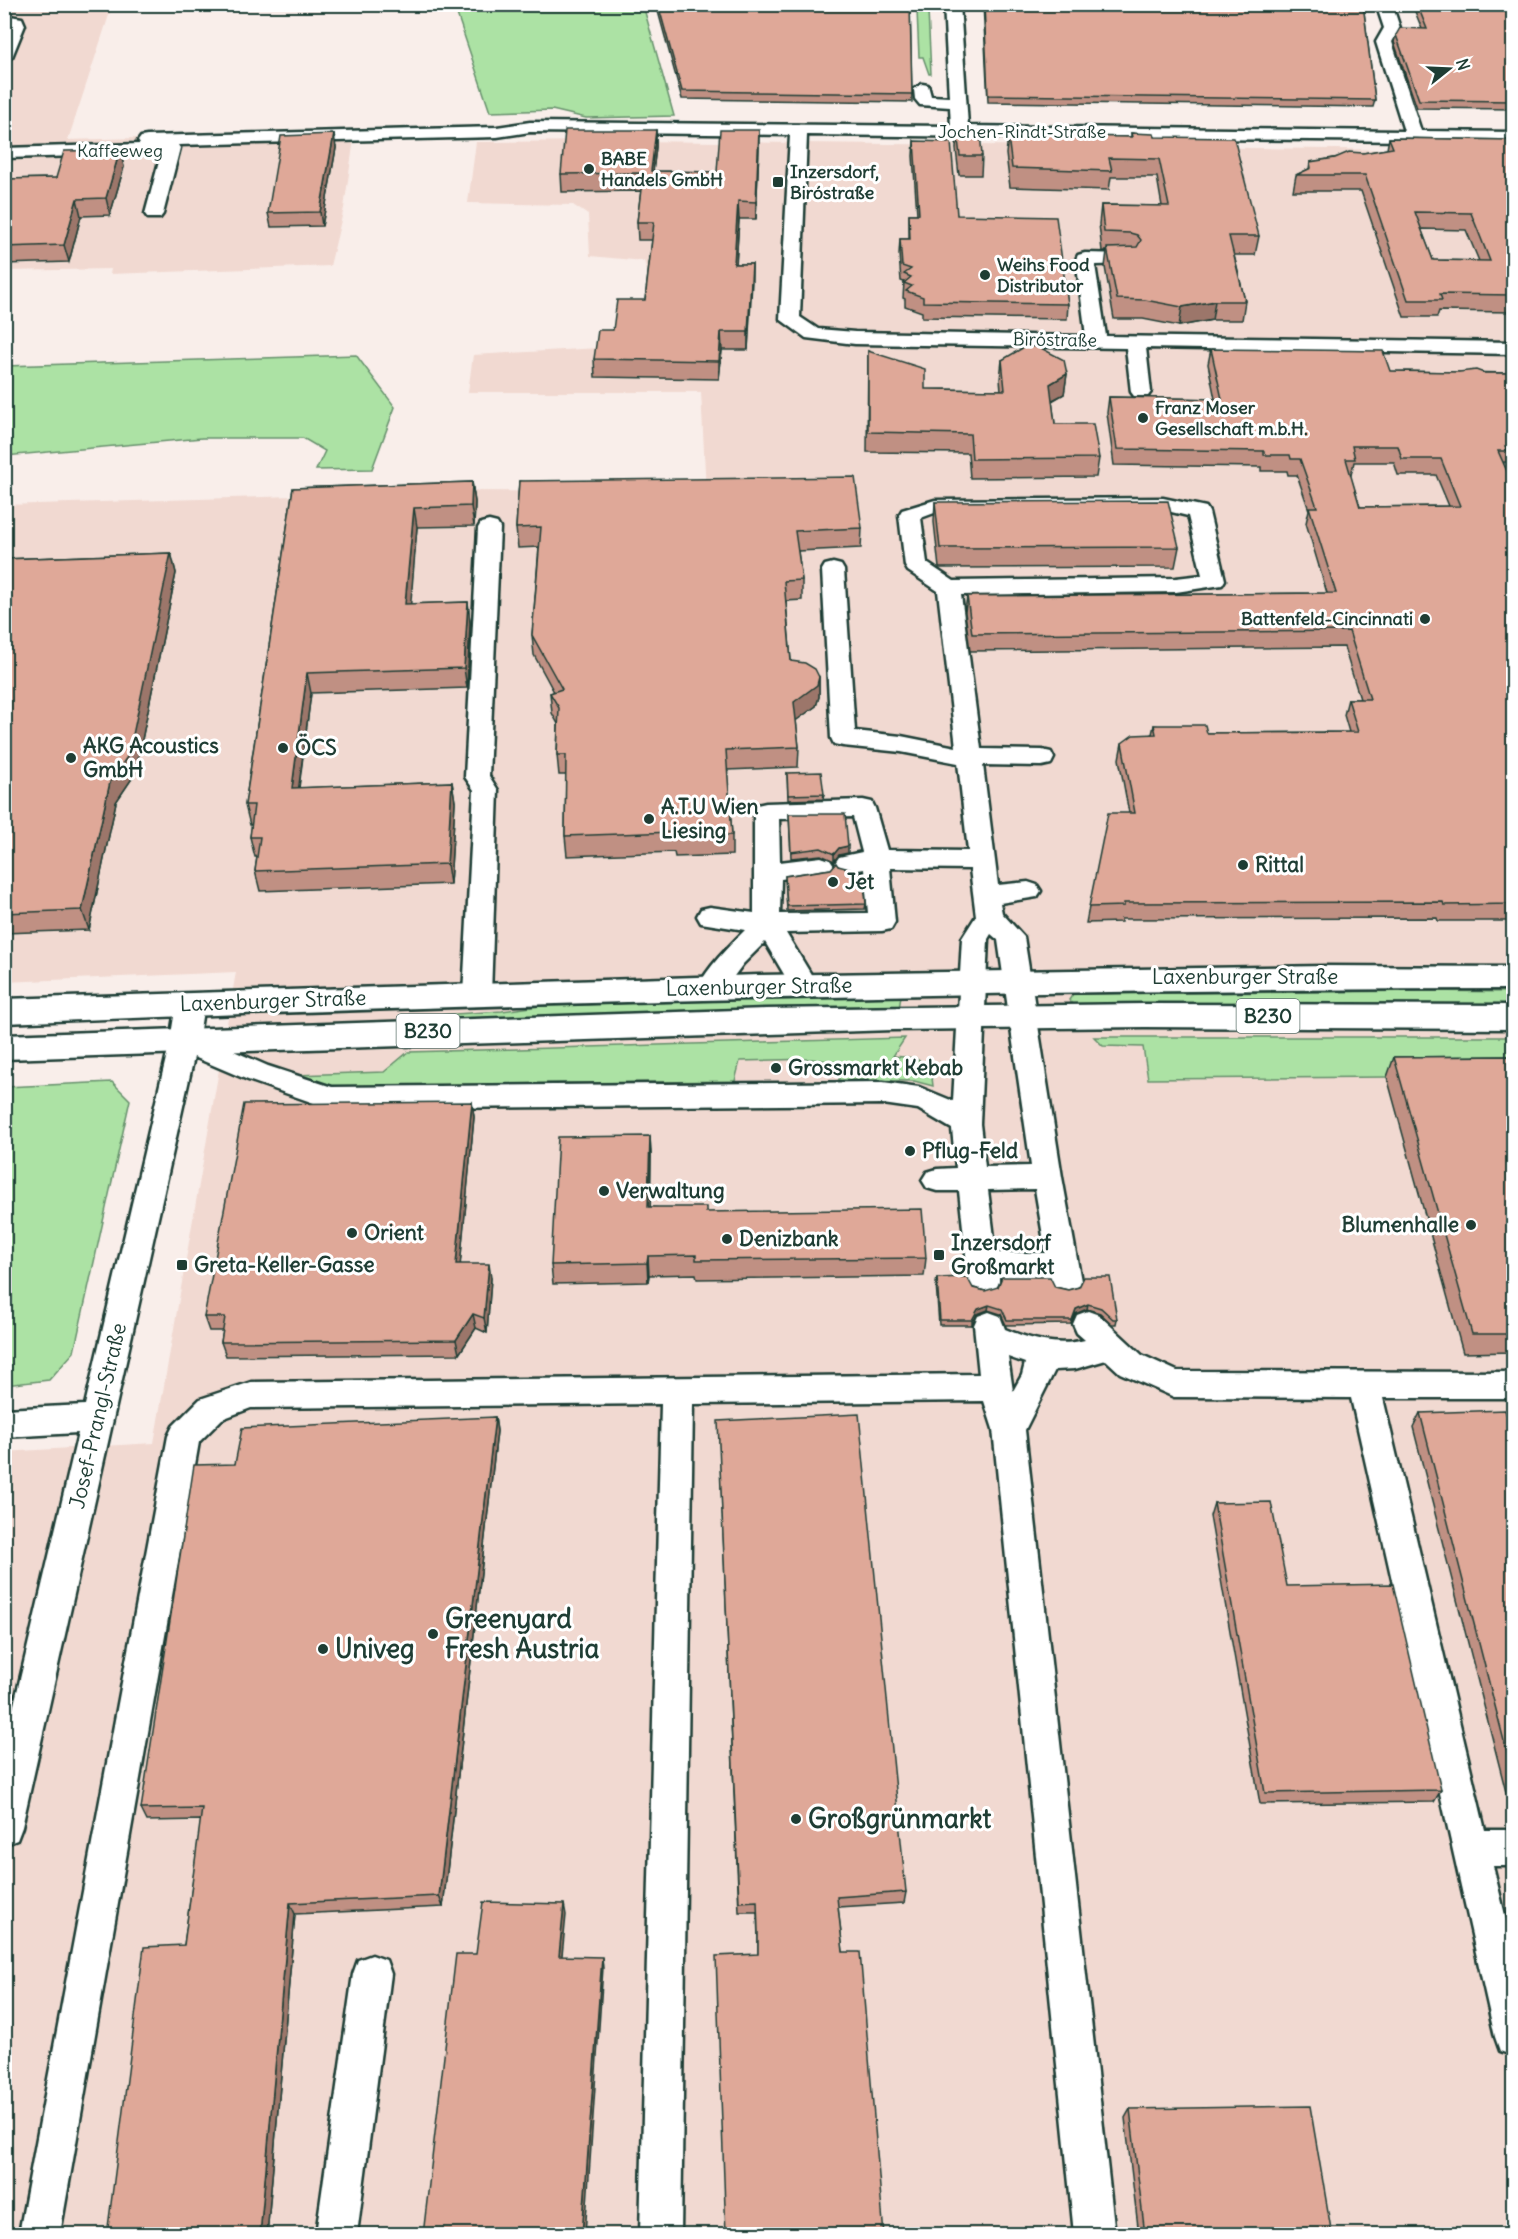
<svg xmlns="http://www.w3.org/2000/svg" width="1518" height="2239" viewBox="0 0 1518 2239" font-family="Delius,sans-serif">
<rect width="100%" height="100%" fill="#f9eeea"/>
<filter id="ink" filterUnits="userSpaceOnUse"><feTurbulence type="fractalNoise" baseFrequency=".0167" numOctaves="2"/><feDisplacementMap in="SourceGraphic" scale="12" xChannelSelector="R" yChannelSelector="G"/><feConvolveMatrix kernelMatrix="1 2 1 2 8 2 1 2 1" color-interpolation-filters="sRGB"/></filter>
<g filter="url(#ink)">
<g fill="#f1d9d1">
<polygon points="112,6 68,140 355,132 344,208 330,266 110,274 111,269 5,271 4,8"/>
<polygon points="628,141 1513,151 1513,2234 5,2234 4,1452 154,1443 236,972 5,982 5,505 454,491 706,492 701,392 468,392 473,355 599,348 646,318 650,281 644,261 590,256 588,215 573,205 468,203 476,142"/>
</g>
<g fill="#ace2a4" stroke="#66906c" stroke-width="1.5">
<polygon points="454,5 643,5 674,116 586,118 552,110 490,112"/>
<polygon points="917,10 928,11 931,74 929,74 923,57 919,57"/>
<polygon points="356,355 395,407 372,469 316,470 325,451 303,438 202,438 5,456 5,366"/>
<polygon points="1426,991 1514,992 1513,1005 1072,1004 1069,1000 1073,994"/>
<polygon points="901,996 899,1009 407,1021 408,1017 502,1011 539,1006"/>
<polygon points="1094,1037 1513,1037 1513,1076 1148,1079 1143,1047 1103,1046"/>
<polygon points="905,1038 893,1056 915,1058 931,1069 933,1086 914,1081 839,1080 837,1062 811,1059 740,1061 735,1081 330,1086 295,1075 384,1072 408,1052"/>
<polygon points="112,1082 130,1100 74,1352 49,1380 5,1385 5,1087"/>
</g>
<g fill="none" stroke-linecap="round" stroke-linejoin="round">
<defs>
<g id="minor">
<polygon points="944,4 960,4 968,126 1404,131 1376,42 1384,28 1376,4 1392,4 1400,28 1392,42 1421,131 1514,132 1514,142 807,135 800,317 818,329 855,332 1086,336 1076,259 1078,255 1085,253 1127,254 1134,256 1136,260 1134,264 1095,265 1106,336 1514,342 1514,354 1146,348 1151,392 1148,396 1134,396 1131,392 1126,348 855,344 806,338 780,319 790,135 530,132 497,137 178,145 180,148 163,214 160,218 148,218 145,214 161,154 4,158 4,148 140,144 138,141 141,137 147,136 497,127 530,122 951,126 950,107 920,105 915,99 914,89 922,84 928,85 931,96 949,97"/>
<polygon points="4,15 22,18 25,25 12,57 4,62 4,36 9,25 4,25"/>
<path d="M1163,498L1206,507L1209,512L1225,580L1222,585L1176,592L961,595L981,749L1042,750L1051,752L1054,758L1051,764L1042,766L983,765L998,885L1028,882L1037,885L1041,891L1037,897L1000,903L1002,913L1024,937L1062,1177L1081,1281L1077,1290L1066,1293L1055,1290L1050,1277H999V1282L995,1291L984,1294L973,1291L969,1282L959,1191H937L927,1188L922,1180L927,1172L937,1169L956,1168L952,1129L918,1109L883,1104L331,1109L248,1080L194,1057L22,1827L17,1840L4,1845V1747L78,1433L4,1437V1409L85,1405L170,1041L176,1004L180,997L190,994L200,997L204,1004L199,1036L268,1066L332,1087L883,1082L919,1087L953,1101L962,938L976,916L970,869L890,868L895,922L891,929L882,931L786,933L818,986L815,993L805,996L795,993L765,942L743,964L720,995L710,998L700,995L697,988C709,966 727,948 745,930L701,923L697,916L701,909L710,907L754,913V811L757,805L766,803L863,800L872,802L875,808L887,850L968,851L958,763L901,752L843,746L834,744L831,738L822,570L825,565L833,563L841,565L844,570L855,731L901,736L956,747L938,591L908,571L905,566L899,515L902,510L935,500ZM1163,510L1188,516L1202,575L1176,578L954,581L927,563L921,518L937,512ZM853,817L862,852L839,857L835,863L839,869L848,872L864,869L868,913L780,914L781,879L830,872L834,866L830,860L821,857L780,862L779,819ZM991,934L998,940L1031,1166L985,1167L980,1124L988,939ZM1035,1189L1046,1253H996L988,1190Z"/>
<polygon points="489,521 497,523 500,528 489,776 498,790 491,995 487,1002 477,1005 467,1002 463,995 474,790 465,777 478,528 481,523"/>
<path d="M1088,1311L1099,1315L1142,1355L1177,1371L1514,1372V1398H1383L1485,1830H1514V1866H1493L1514,1952V2056L1500,2051L1495,2037L1351,1398L1174,1397L1120,1373L1106,1360L1075,1369L1055,1370L1025,1430L1115,2234H1074L993,1429L984,1401L693,1404L681,2234H640L661,1404L251,1408L222,1419L199,1442L60,2234H19L168,1436L173,1426L200,1399L251,1382L979,1374L974,1325L978,1316L989,1312L1000,1316L1005,1329C1032,1340 1056,1347 1085,1340L1077,1333L1073,1324L1077,1315ZM1008,1357L1025,1363L1022,1375L1013,1391Z"/>
<polygon points="372,1955 386,1960 391,1974 357,2234 316,2234 353,1974 358,1960"/>
</g>
<g id="major">
<path d="M1325,966L1514,967V989C1010,989 507,1003 4,1023V999L759,975Z"/>
<polygon points="1144,1004 1514,1005 1514,1029 1144,1027 893,1030 4,1059 4,1035 766,1009"/>
</g>
</defs>
<use href="#minor" stroke="#1f3d34" stroke-width="5"/>
<use href="#major" stroke="#1f3d34" stroke-width="5"/>
<use href="#minor" fill="#fff" fill-rule="evenodd"/>
<use href="#major" fill="#fff" fill-rule="evenodd"/>
</g>
<g fill="#c09083" stroke="#1f3d34" stroke-width="1.5" fill-rule="evenodd">
<polygon points="656,4 910,4 912,102 682,99"/>
<polygon points="983,4 1363,4 1375,100 1373,107 988,102"/>
<polygon points="1412,4 1514,5 1514,109 1417,108 1394,42 1396,35 1422,29"/>
<polygon points="656,130 656,147 653,171 717,172 759,147 756,219 739,219 736,264 752,264 748,350 722,350 719,379 595,377 594,359 613,330 645,300 652,240 638,240 637,222 641,191 562,192 561,174"/>
<polygon points="957,131 982,156 981,175 959,175 956,149"/>
<polygon points="1031,133 1067,136 1131,137 1131,133 1155,137 1259,236 1255,255 1234,255 1245,301 1242,320 1212,320 1179,326 1143,319 1114,319 1105,267 1107,251 1102,251 1099,224 1101,205 1162,206 1157,177 1111,177 1109,190 1010,187 1006,154 1008,136 1031,136"/>
<path d="M1389,138L1514,140V316L1512,312L1439,311L1437,317H1404L1361,191H1293L1296,175L1309,169L1310,162L1387,149ZM1421,229L1466,230L1479,261L1433,260Z"/>
<polygon points="914,141 957,215 1068,304 1067,319 922,317 922,312 905,306 905,299 903,298 904,282 901,281 899,254 900,239 909,239 909,214 917,214 913,156"/>
<polygon points="336,148 322,226 271,227 268,213"/>
<polygon points="120,150 124,167 110,215 81,216 69,262 4,264 4,153 6,153 10,170 7,179 56,178"/>
<path d="M1211,349L1390,371L1514,373V462H1504V464L1514,487V912L1510,921H1438L1437,918L1121,919V922L1086,923L1089,907L1129,813L1119,759L1122,743L1152,734L1154,725L1207,733L1349,732L1344,715L1348,699H1360L1344,647L970,651L965,612L967,596L1327,593L1306,523L1309,510L1297,475H1288L1287,471H1261V467L1114,465L1107,413L1109,397L1215,399L1208,364ZM1354,462H1394L1398,475H1436L1449,506L1360,507L1350,475H1351Z"/>
<polygon points="868,351 925,389 1001,390 1000,379 1002,360 1067,374 1064,394 1052,401 1055,424 1099,458 1096,477 970,478 968,453 867,452"/>
<polygon points="519,481 862,528 861,548 798,551 802,580 802,600 786,601 791,661 819,677 819,697 816,706 796,720 799,747 798,767 727,770 732,835 732,855 675,857 674,852 567,856 565,836 566,775 559,775 557,755 558,724 552,713 550,693 554,692 534,655 532,635 539,547 518,548 516,528"/>
<polygon points="472,482 475,502 474,526 417,527 410,604 468,602 470,623 467,688 311,693 299,788 452,782 455,802 450,884 260,891 255,871 257,857 255,857 250,837 252,825 250,825 245,805 293,488"/>
<polygon points="935,502 1179,547 1175,567 939,568 934,522"/>
<polygon points="171,553 176,573 135,774 116,802 89,930 4,933 4,559"/>
<polygon points="787,773 824,794 823,799 788,800"/>
<polygon points="789,814 848,853 839,855 834,861 821,855 791,858"/>
<polygon points="838,866 850,873 866,904 865,909 787,911 785,876 831,869"/>
<polygon points="1514,1056 1514,1352 1463,1353 1387,1077 1394,1057"/>
<polygon points="472,1102 474,1117 460,1264 491,1278 487,1333 476,1328 459,1354 226,1356 221,1342 223,1331 209,1331 204,1317"/>
<polygon points="650,1136 651,1155 650,1207 706,1212 926,1258 924,1276 697,1279 696,1274 649,1275 648,1282 553,1284 551,1265"/>
<polygon points="937,1278 985,1291 1055,1287 1068,1290 1079,1287 1117,1319 1116,1324 1112,1324 1100,1313 1087,1309 1075,1314 1071,1324 1006,1325 1001,1314 988,1310 977,1314 972,1325 939,1325 936,1283"/>
<polygon points="1420,1413 1514,1438 1514,1801 1508,1800 1413,1427"/>
<polygon points="495,1417 497,1431 443,1907 295,1914 267,2235 107,2235 184,1945 201,1820 147,1821 141,1809 235,1464"/>
<polygon points="719,1434 906,1892 904,1903 838,1907 843,1952 758,1954 758,1938 757,1912 739,1912"/>
<polygon points="1214,1503 1441,1790 1434,1802 1260,1804 1210,1516"/>
<polygon points="1130,2109 1332,2235 1139,2235 1125,2118"/>
</g>
<g fill="#9c766a" stroke="#1f3d34" stroke-width="1.5">
<polygon points="656,130 656,147 651,189 651,171"/>
<polygon points="759,130 759,147 756,219 756,202"/>
<polygon points="334,134 336,148 322,226 320,212"/>
<polygon points="120,150 124,167 110,215 106,198"/>
<polygon points="6,153 10,170 4,186 4,157"/>
<polygon points="77,199 81,216 69,262 64,245"/>
<polygon points="738,201 739,219 735,281 734,264"/>
<polygon points="752,264 752,282 748,350 748,332"/>
<polygon points="1215,301 1212,320 1179,326 1182,307"/>
<polygon points="721,332 722,350 719,379 719,361"/>
<polygon points="1067,374 1064,394 1047,403 1050,384"/>
<polygon points="472,482 475,502 474,526 471,506"/>
<polygon points="414,508 417,527 409,625 405,604"/>
<polygon points="171,553 176,573 135,774 116,802 89,930 82,910 110,782"/>
<polygon points="468,602 470,623 467,688 464,668"/>
<polygon points="307,673 311,693 296,808 292,788"/>
<polygon points="819,677 819,697 816,706 794,722 794,702"/>
<polygon points="452,782 455,802 450,884 447,864"/>
<polygon points="848,846 848,853 839,855 834,861 834,854 839,848"/>
<polygon points="472,1102 474,1117 459,1278 456,1264"/>
<polygon points="650,1136 651,1155 650,1226 648,1207"/>
<polygon points="648,1256 649,1275 648,1282 647,1263"/>
<polygon points="489,1264 491,1278 487,1333 484,1318"/>
<polygon points="1088,1304 1087,1309 1075,1314 1071,1324 1076,1309"/>
<polygon points="989,1305 988,1310 977,1314 972,1325 972,1320 978,1309"/>
<polygon points="473,1314 476,1328 459,1354 456,1340"/>
<polygon points="495,1417 497,1431 443,1907 439,1896"/>
<polygon points="290,1903 295,1914 267,2235 260,2235"/>
<polygon points="564,1904 566,1915 561,1966 559,1956"/>
<polygon points="602,1957 603,1968 585,2235 582,2235"/>
</g>
<g fill="#dfa898" stroke="#1f3d34" stroke-width="1.5" fill-rule="evenodd">
<polygon points="658,4 910,4 912,94 682,91"/>
<polygon points="984,4 1363,4 1375,100 988,95"/>
<polygon points="1417,4 1514,5 1514,101 1419,100 1396,35 1400,28 1427,29"/>
<polygon points="565,130 656,130 651,171 717,172 720,130 759,130 756,202 738,201 734,264 752,264 748,332 721,332 719,361 594,359 598,330 613,330 617,300 645,300 654,222 637,222 643,173 561,174"/>
<polygon points="957,131 980,131 982,156 960,156"/>
<polygon points="1031,133 1066,133 1067,136 1132,137 1131,133 1154,134 1155,137 1234,138 1259,236 1229,236 1245,301 1215,301 1182,307 1145,300 1117,299 1107,248 1137,247 1141,240 1137,235 1130,233 1104,232 1101,205 1169,206 1159,159 1109,158 1112,171 1012,168 1008,136 1031,136"/>
<polygon points="334,134 320,212 268,213 281,136"/>
<path d="M1389,138L1514,140V295L1440,294L1442,300H1408L1365,175H1296L1311,168L1310,162L1335,158L1349,152L1363,153L1393,148ZM1415,212L1471,213L1490,261L1433,260Z"/>
<polygon points="914,141 951,142 957,215 1056,217 1068,304 923,302 923,297 906,291 912,286 904,283 911,277 904,274 911,269 902,266 900,239 910,239 909,214 919,214"/>
<polygon points="120,150 106,198 77,199 64,245 4,247 4,179 56,178 64,151"/>
<polygon points="1026,346 1039,347 1064,360 1067,374 1050,384 1055,424 1093,424 1099,458 972,459 970,434 868,432 868,351 925,369 925,389 1005,390 1002,360"/>
<path d="M1211,349L1383,351L1390,371L1459,372L1476,370L1484,373H1514V446H1505L1508,451H1498L1514,487V885H1510L1514,895V904L1444,905L1443,902L1124,903V906L1089,907L1108,813H1135L1122,743L1133,735L1156,734L1154,725H1205L1207,733L1358,732L1348,699H1370L1349,631L972,634L967,596L1336,593L1309,507H1317L1300,459H1291L1290,455H1264V451L1117,449L1109,397L1222,399ZM1352,446H1398L1402,459H1441L1460,506L1360,507L1346,459H1355Z"/>
<polygon points="855,477 862,528 795,531 802,580 784,581 791,661 805,663 815,669 819,677 817,685 794,702 799,747 726,750 732,835 674,837 673,832 565,836 566,755 557,755 559,708 550,693 562,689 532,635 541,527 516,528 519,481"/>
<polygon points="472,482 471,506 414,508 405,604 468,602 464,668 307,673 292,788 452,782 447,864 255,871 260,837 250,837 254,805 245,805 293,488"/>
<polygon points="1168,501 1179,547 940,548 935,502"/>
<polygon points="171,553 129,754 110,782 82,910 4,913 4,559"/>
<polygon points="821,772 824,794 788,795 787,773"/>
<polygon points="789,814 845,814 848,846 839,848 834,854 821,848 791,852"/>
<polygon points="836,863 838,866 850,869 850,873 863,873 866,904 787,906 785,876 831,869"/>
<polygon points="1514,1056 1514,1334 1472,1334 1394,1057"/>
<polygon points="472,1102 456,1264 489,1264 484,1318 473,1314 456,1340 221,1342 225,1317 204,1317 244,1104"/>
<polygon points="650,1136 648,1207 706,1207 706,1212 922,1209 926,1258 696,1260 696,1255 648,1256 647,1263 551,1265 558,1137"/>
<polygon points="967,1277 973,1288 985,1291 998,1287 1002,1277 1050,1277 1055,1287 1068,1290 1079,1287 1084,1277 1110,1277 1117,1319 1113,1319 1101,1308 1088,1304 1076,1309 1072,1320 1007,1320 1002,1309 989,1305 978,1309 972,1320 940,1320 937,1278"/>
<polygon points="1505,1410 1514,1438 1514,1780 1420,1413"/>
<polygon points="859,1414 906,1892 837,1897 843,1952 860,1952 884,2235 726,2235 716,1956 758,1954 758,1932 757,1901 739,1902 718,1421"/>
<polygon points="495,1417 439,1896 290,1903 260,2235 107,2235 144,1947 184,1945 202,1808 141,1809 194,1465 235,1464 242,1428"/>
<polygon points="1271,1502 1287,1586 1393,1584 1441,1790 1265,1793 1214,1503"/>
<polygon points="483,1902 564,1904 559,1956 602,1957 582,2235 423,2235 456,1954 476,1954"/>
<polygon points="1310,2106 1332,2235 1145,2235 1130,2109"/>
</g>
</g>
<g fill="#1f3d34" stroke="#fff" stroke-width="2">
<circle cx="589" cy="169" r="6"/>
<rect x="772" y="176" width="12" height="12" rx="3"/>
<circle cx="985" cy="275" r="6"/>
<circle cx="1143" cy="418" r="6"/>
<circle cx="1425" cy="619" r="6"/>
<circle cx="283" cy="748" r="6"/>
<circle cx="71" cy="758" r="6"/>
<circle cx="649" cy="819" r="6"/>
<circle cx="1243" cy="865" r="6"/>
<circle cx="833" cy="882" r="6"/>
<circle cx="776" cy="1068" r="6"/>
<circle cx="910" cy="1151" r="6"/>
<circle cx="604" cy="1191" r="6"/>
<circle cx="1471" cy="1225" r="6"/>
<circle cx="352" cy="1233" r="6"/>
<circle cx="727" cy="1239" r="6"/>
<rect x="933" y="1249" width="12" height="12" rx="3"/>
<rect x="176" y="1259" width="12" height="12" rx="3"/>
<circle cx="433" cy="1634" r="6"/>
<circle cx="323" cy="1649" r="6"/>
<circle cx="796" cy="1819" r="6"/>
</g>
<g text-anchor="middle" stroke-width="6" stroke-linejoin="round" paint-order="stroke">
<g font-size="18" fill="#1f3d34" stroke="#fff">
<text x="1022" y="138">Jochen-Rindt-Straße</text>
<text x="120" y="157">Kaffeeweg</text>
<text transform="translate(1055 340) rotate(1)" y="6">Biróstraße</text>
</g>
<g font-size="18" font-weight="bold" fill="#1f3d34" stroke="#fff" text-anchor="start">
<text x="601" y="165">BABE<tspan x="601" dy="21">Handels GmbH</tspan></text>
<text x="790" y="178">Inzersdorf,<tspan x="790" dy="21">Biróstraße</tspan></text>
<text x="997" y="271">Weihs Food<tspan x="997" dy="21">Distributor</tspan></text>
<text x="1155" y="414">Franz Moser<tspan x="1155" dy="21">Gesellschaft m.b.H.</tspan></text>
<text x="1413" y="625" text-anchor="end">Battenfeld-Cincinnati</text>
</g>
<g fill="#fff" stroke="#627771" stroke-width="1.5">
<rect x="1236.5" y="999" width="63" height="34" rx="4.5"/>
<rect x="396.5" y="1014" width="63" height="34" rx="4.5"/>
</g>
<g font-size="20" font-weight="bold" fill="#1f3d34">
<text x="1268" y="1023">B230</text>
<text x="428" y="1038">B230</text>
</g>
<g font-size="21" font-weight="bold" fill="#1f3d34" stroke="#fff" text-anchor="start">
<text x="83" y="753">AKG Acoustics<tspan x="83" dy="24">GmbH</tspan></text>
<text x="295" y="755">ÖCS</text>
<text x="661" y="814">A.T.U Wien<tspan x="661" dy="24">Liesing</tspan></text>
<text x="1255" y="872">Rittal</text>
<text x="845" y="889">Jet</text>
<text x="788" y="1075">Grossmarkt Kebab</text>
<text x="922" y="1158">Pflug-Feld</text>
<text x="616" y="1198">Verwaltung</text>
<text x="1459" y="1232" text-anchor="end">Blumenhalle</text>
<text x="364" y="1240">Orient</text>
<text x="739" y="1246">Denizbank</text>
<text x="951" y="1250">Inzersdorf<tspan x="951" dy="24">Großmarkt</tspan></text>
<text x="194" y="1272">Greta-Keller-Gasse</text>
</g>
<g font-size="21" fill="#1f3d34" stroke="#fff">
<text x="1245" y="984">Laxenburger Straße</text>
<text transform="translate(759 987) rotate(-1)" y="7">Laxenburger Straße</text>
<text transform="translate(273 1001) rotate(-2)" y="7">Laxenburger Straße</text>
<text transform="translate(98 1416) rotate(-77)" y="7">Josef-Prangl-Straße</text>
</g>
<g font-size="26" font-weight="bold" fill="#1f3d34" stroke="#fff" text-anchor="start">
<text x="445" y="1628">Greenyard<tspan x="445" dy="30">Fresh Austria</tspan></text>
<text x="335" y="1658">Univeg</text>
<text x="808" y="1828">Großgrünmarkt</text>
</g>
</g>
<rect width="1518" height="2239" fill="none" stroke="#fff" stroke-width="24"/>
<rect x="12" y="12" width="1494" height="2215" fill="none" stroke="#1f3d34" stroke-width="2" filter="url(#ink)"/>
<g transform="translate(1449 69) rotate(72)" stroke="#ffffff" stroke-width="4.5" paint-order="stroke">
<path d="M0-4.5L10 22L0 15L-10 22Z" fill="#1f3d34"/>
<text y="-9" font-size="16" font-weight="bold" text-anchor="middle" fill="#1f3d34">N</text>
</g>
</svg>
